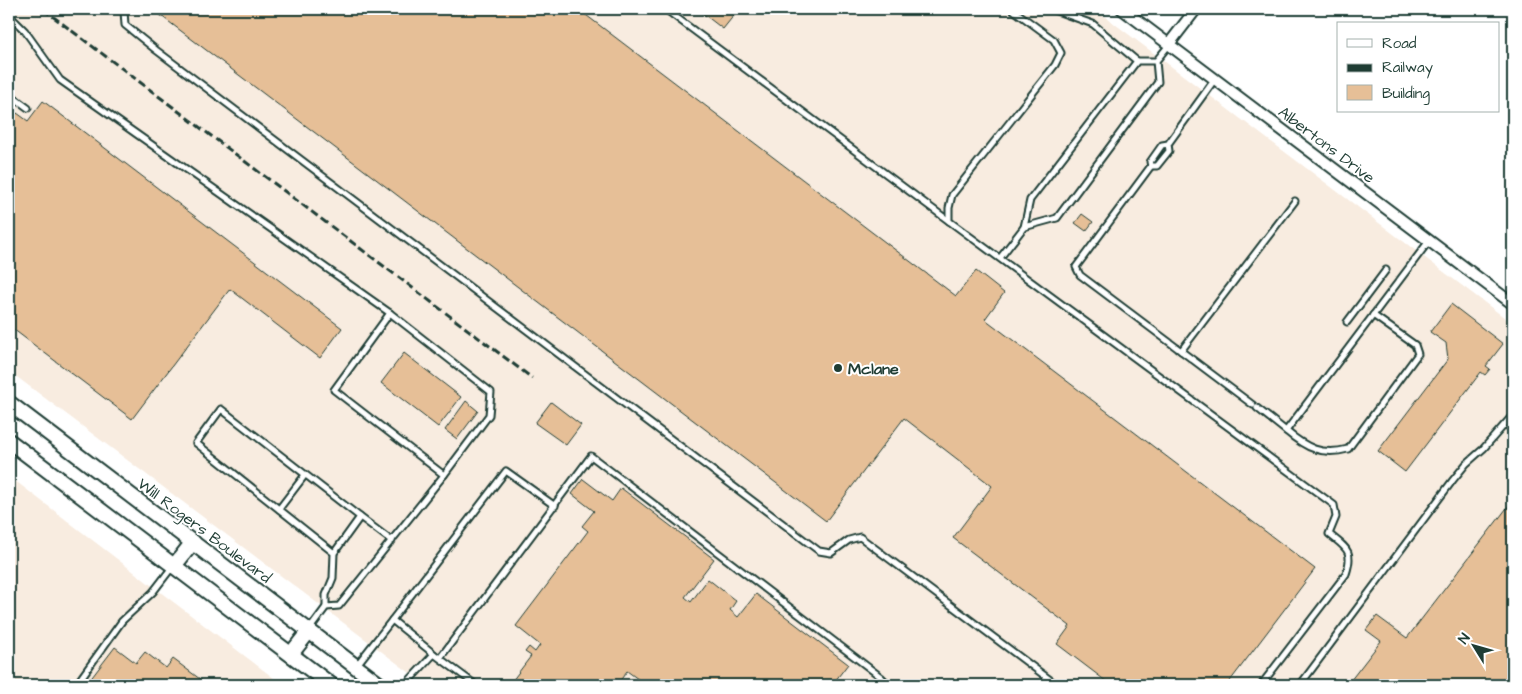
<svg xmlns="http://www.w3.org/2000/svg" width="1522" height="694" viewBox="0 0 1522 694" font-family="'Architects Daughter',sans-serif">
<rect width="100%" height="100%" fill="#fff"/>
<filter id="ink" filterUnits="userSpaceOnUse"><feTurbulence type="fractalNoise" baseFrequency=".02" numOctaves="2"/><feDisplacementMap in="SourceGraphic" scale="10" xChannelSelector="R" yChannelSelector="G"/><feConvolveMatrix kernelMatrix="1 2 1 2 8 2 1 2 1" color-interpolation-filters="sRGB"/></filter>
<g filter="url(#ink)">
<g fill="#f8ece0">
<polygon points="9,9 1095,9 1513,324 1513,685 426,685 9,371"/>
<polygon points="9,476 147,582 283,685 9,685"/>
</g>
<g fill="#e6bf97" stroke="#1f3d34">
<polygon points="164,9 578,9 956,296 976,271 1004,293 985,319 1315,569 1227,685 1111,685 1057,644 1070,626 953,538 992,486 904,418 826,521 160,15"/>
<polygon points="697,9 739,9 723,29"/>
<polygon points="43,101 342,328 320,358 230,289 132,419 9,326 9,122 17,113 28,121"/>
<polygon points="1082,214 1093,222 1086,231 1075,223"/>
<polygon points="1451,304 1503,344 1486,366 1490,369 1485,375 1481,372 1405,472 1378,451 1448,359 1446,343 1430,332"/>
<polygon points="404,353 461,397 438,427 381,383"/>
<polygon points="466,401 478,411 457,439 445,430"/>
<polygon points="551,402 581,425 566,445 535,423"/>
<polygon points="583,479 612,501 621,488 714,559 685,597 691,602 708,579 736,601 730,610 738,617 756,594 848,664 832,685 646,685 627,671 617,685 509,685 531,656 525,652 529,647 535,652 540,645 516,626 588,531 582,526 594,511 572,494"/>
<polygon points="1513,500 1513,685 1347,685 1381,641 1366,630 1377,616 1407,638"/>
<polygon points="115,647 136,663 145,652 166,668 173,659 208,685 86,685"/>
</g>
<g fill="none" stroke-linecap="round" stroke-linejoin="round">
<defs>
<g id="service">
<polyline points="125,9 124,11 125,25 156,50 819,551 831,553 849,540 860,537 1057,685"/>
<polyline points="665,9 949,221"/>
<path d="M1012,9L1054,40L1061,53L1055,65L952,195L949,208V221L1334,505L1336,517L1329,534C1346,548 1354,550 1346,574L1261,685"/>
<polyline points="1051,9 1093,24 1137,61"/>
<polyline points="9,15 25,31 60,80 390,313 491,392 489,415 444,475 339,606 326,607"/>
<polyline points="1156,61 1137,61 1030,200 1024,227 1057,218 1158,82 1156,61 1169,45"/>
<polyline points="9,94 28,108"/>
<polyline points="1168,144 1169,151 1157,166 1151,166 1150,162 1162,145 1168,144 1215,79"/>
<polyline points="1151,166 1076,267 1080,275 1253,405"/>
<polyline points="1000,258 1024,227"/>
<polyline points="390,313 334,390 444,475"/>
<polyline points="1347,322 1386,270"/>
<polyline points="1181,351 1295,201"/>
<polyline points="1257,408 1286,431 1429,241"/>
<path d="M1286,431C1306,448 1322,456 1348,449L1418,354L1415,345L1373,315"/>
<polyline points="279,509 305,475"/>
<polyline points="360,517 392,541"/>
<polyline points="392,620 506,471 555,506"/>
<polyline points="309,630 326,607 326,595 333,578 334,553 360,517 221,409 196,443 334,553"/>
<polyline points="440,658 591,456 881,677 889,685"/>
<polyline points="356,666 392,620 434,654"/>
<polyline points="76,685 122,621 153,592 173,566"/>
<polyline points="405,685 434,654 476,685"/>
<polyline points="1300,685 1453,480 1466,464 1483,449 1513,415"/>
</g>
<g id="minor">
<polyline points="1122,9 1513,304"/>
<polyline points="1169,44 1196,9"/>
</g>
<g id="secondary">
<polyline points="9,403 380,685"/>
<polyline points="9,441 331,685"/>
<polyline points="174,566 193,542"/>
<polyline points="291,654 309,631"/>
</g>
</defs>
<use href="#service" stroke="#1f3d34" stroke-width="9"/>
<use href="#minor" stroke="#1f3d34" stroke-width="14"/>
<use href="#secondary" stroke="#1f3d34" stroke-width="18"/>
<use href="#service" stroke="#fff" stroke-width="5"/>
<use href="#minor" stroke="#fff" stroke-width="10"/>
<use href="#secondary" stroke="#fff" stroke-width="14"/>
<polyline stroke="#1f3d34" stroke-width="3" stroke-dasharray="8 4" stroke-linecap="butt" points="43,9 532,378"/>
</g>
</g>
<circle fill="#1f3d34" stroke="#fff" stroke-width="2" cx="838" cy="368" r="5"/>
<g text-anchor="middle" stroke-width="4" stroke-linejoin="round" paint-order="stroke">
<g font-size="16" fill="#1f3d34" stroke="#fff">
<text transform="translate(1327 144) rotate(37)" y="6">Albertons Drive</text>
<text transform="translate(205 530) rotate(37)" y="6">Will Rogers Boulevard</text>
</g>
<g font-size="16" font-weight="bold" fill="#1f3d34" stroke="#fff" text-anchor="start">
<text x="848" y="374">Mclane</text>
</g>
</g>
<rect width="1522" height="694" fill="none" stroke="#fff" stroke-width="30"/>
<rect x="15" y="15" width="1492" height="664" fill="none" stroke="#1f3d34" stroke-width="2" filter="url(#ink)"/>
<rect x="1337" y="22" width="162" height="90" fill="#ffffff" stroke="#a5b1ae"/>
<rect x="1347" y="39" width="25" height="8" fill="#ffffff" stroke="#a5b1ae"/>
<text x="1382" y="48" font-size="15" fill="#1f3d34">Road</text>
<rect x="1347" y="64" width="25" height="8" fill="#1f3d34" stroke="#a5b1ae"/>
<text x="1382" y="72" font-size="15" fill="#1f3d34">Railway</text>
<rect x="1347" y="85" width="25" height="15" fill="#e6bf97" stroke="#a5b1ae"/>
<text x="1382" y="98" font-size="15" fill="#1f3d34">Building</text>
<g transform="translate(1474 646) rotate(307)" stroke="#ffffff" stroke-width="4" paint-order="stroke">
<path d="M0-4L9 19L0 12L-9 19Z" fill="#1f3d34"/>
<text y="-8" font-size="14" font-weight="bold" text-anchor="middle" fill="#1f3d34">N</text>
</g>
</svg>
